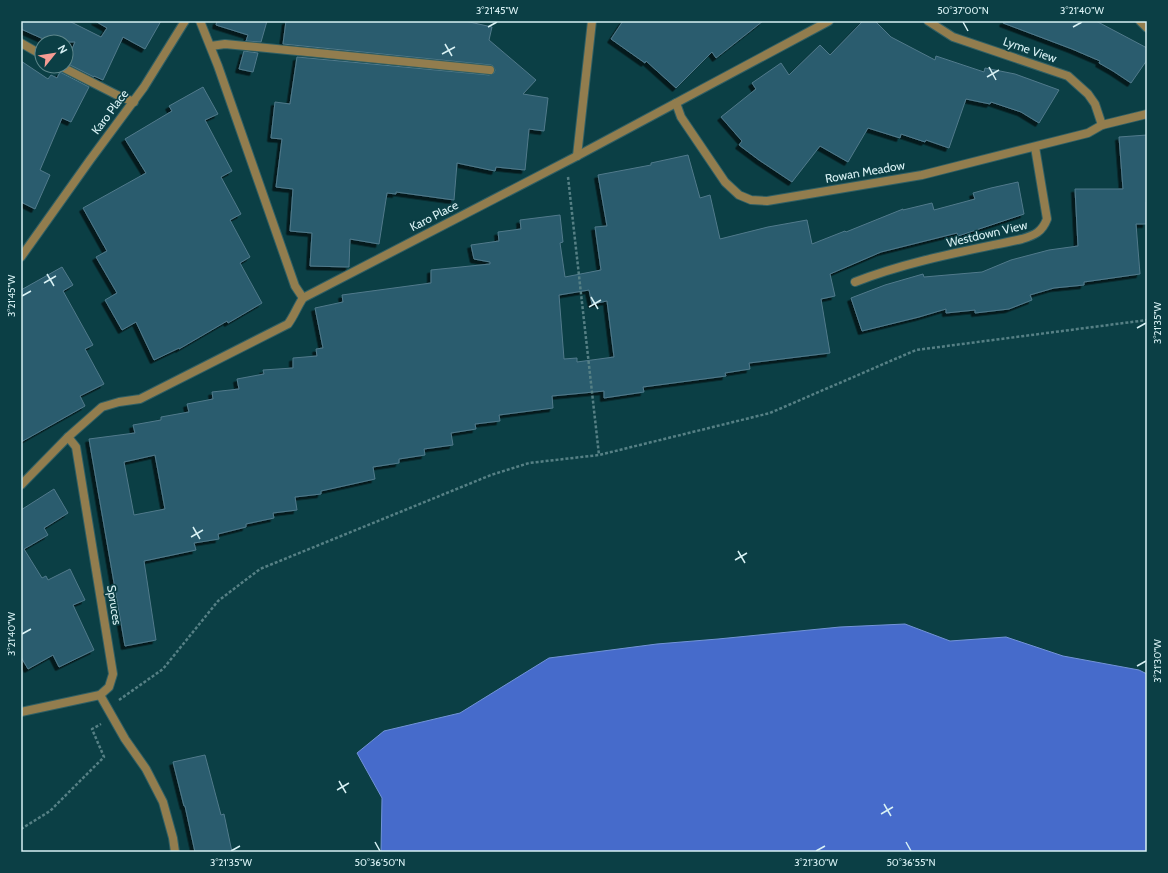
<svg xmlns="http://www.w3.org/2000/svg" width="1168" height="873" viewBox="0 0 1168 873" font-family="Cabin,sans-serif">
<defs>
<filter id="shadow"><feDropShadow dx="-3.5" dy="3.5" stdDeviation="0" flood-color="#0009"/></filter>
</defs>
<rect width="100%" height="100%" fill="#0b3f45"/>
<polygon fill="#466bcb" stroke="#7293d7" points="905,624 950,641 1006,637 1063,656 1139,670 1147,674 1147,852 381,852 382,798 357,753 384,731 460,713 549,658 657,644 718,639 840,627"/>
<g fill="#295b6e" stroke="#517a8b" fill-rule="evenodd" filter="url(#shadow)">
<polygon points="21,21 69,21 101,37 107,28 95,21 161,21 145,49 123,37 103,80 94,76 94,77 66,63 75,42 50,42 21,29"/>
<polygon points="217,21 267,21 261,42 246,41 248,35 216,25"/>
<polygon points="286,21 465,21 492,27 489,40 536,80 523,94 548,98 544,131 529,129 525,170 496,167 495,171 457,163 454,200 396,192 396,194 387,193 379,244 350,239 349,267 310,266 312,233 290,231 293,189 276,187 282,139 271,138 275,102 290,104 297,57 489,75 494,73 495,70 493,66 491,65 283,44"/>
<polygon points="623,21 763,21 716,58 712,52 676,88 646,61 645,63 611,39"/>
<polygon points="863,21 875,21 891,37 935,60 936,56 984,72 985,68 1015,74 1059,90 1039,123 1021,112 991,102 990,104 966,99 949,148 926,140 925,142 901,134 900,138 868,128 848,162 820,146 792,182 759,160 739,145 742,141 721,117 756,89 752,83 781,63 789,75 820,45 830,55"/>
<polygon points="1004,21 1096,21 1147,48 1147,60 1131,83 1113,71 1099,63 1100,61 1072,49 1003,23"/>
<polygon points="244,51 258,53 253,72 239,69"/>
<polygon points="21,61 48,79 51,75 57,78 60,72 89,87 71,122 62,118 40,170 50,175 35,209 21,202"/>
<polygon points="203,87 218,114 205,120 232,171 221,177 241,214 230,220 250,257 240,263 262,303 228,323 227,321 179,349 179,348 154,360 136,322 122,330 105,300 117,293 96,257 107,251 83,208 146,173 125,139 172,111 169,106"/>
<polygon points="1147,135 1147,202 1146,202 1146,224 1136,224 1140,274 1084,282 1084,285 1054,288 1030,295 1032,300 1009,309 975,313 975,310 946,313 946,309 919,317 862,331 851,298 885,285 923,274 924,277 982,272 1011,260 1049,250 1078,246 1075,189 1123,189 1119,137"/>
<path d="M688,155L700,198L710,195L720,239L768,227L807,220L812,244L845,231L846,232L903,209V210L932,203L934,210L975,199L973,193L991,188L1018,182L1024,214L958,236L957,233L881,252L830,274L835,296L821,299L830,353L749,363L750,369L725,373L726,376L643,387L644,392L604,398V391L552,396L553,408L499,415L500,421L475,424L476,429L451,433L453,445L424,449L425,455L399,459V463L373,467L375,479L321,491V494L295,497L297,510L273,513L274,518L246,524V527L218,534L219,539L194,543L196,550L144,561L156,640L125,646L89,439L135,433L133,425L161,420V417L189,412L187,404L213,399L212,392L239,389L237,379L264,374L263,370L293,368V358L317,356L316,349L323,348L315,308L343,302L342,295L431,283V270L490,264V262L474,259L471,245L499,241L498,232L521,229L520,220L560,215L563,242L560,243L565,277L601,270L595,227L607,226L598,175L651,165V163ZM589,290L592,304L607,301L614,357L577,362V358L564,359L559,295ZM155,455L165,509L134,515L124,462Z"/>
<polygon points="62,267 73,285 63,291 93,345 85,349 104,384 80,396 85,406 21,442 21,290"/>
<polygon points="54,489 68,513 44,528 48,535 24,549 42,578 46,576 48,580 70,569 85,600 73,605 94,650 59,667 53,655 28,669 21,657 21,510"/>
<polygon points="205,755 221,815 224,814 232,852 195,852 185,806 184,806 173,762"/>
</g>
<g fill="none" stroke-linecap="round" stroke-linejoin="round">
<defs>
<g id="lane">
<polyline points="200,21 218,66 295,286 303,298"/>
<polyline points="928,21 953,37 1068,76 1088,94 1095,104 1102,125"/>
<polyline points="1140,21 1147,28"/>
<polyline points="21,43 42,55"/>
<polyline points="211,46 225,44 490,70"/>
<polyline points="60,66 117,95 134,102"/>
<polyline points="676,103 681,117 725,182 739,195 751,200 767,201 922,175 1088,133 1102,125 1147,114"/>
<polyline points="577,156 592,21"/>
<polyline points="21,257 90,160 144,87 185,21"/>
<path d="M855,282C908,261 966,251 1022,239C1035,235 1042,232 1047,219L1035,147"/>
<path d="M21,485L68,437L102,407L119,402L140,399L288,324C294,316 297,307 303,298L577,156L829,21"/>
<polyline points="100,695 125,739 146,769 163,802 173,838 175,852"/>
<polyline points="21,712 100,695 109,687 113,674 76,447 68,437"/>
</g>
</defs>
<use href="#lane" stroke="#305f64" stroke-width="10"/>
<g stroke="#568085" stroke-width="2.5" stroke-dasharray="3 2" stroke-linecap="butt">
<polyline points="568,177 599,455"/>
<polyline points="119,700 163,669 218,601 260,569 491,475 529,463 599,455 770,413 916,350 1147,320"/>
<polyline points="21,829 50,811 104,757 92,729 101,724"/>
</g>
<use href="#lane" stroke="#927d4e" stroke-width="8"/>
</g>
<path fill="none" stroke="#d8f1f4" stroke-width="1.5" d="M963,22L968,31M488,27L497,22M1073,27L1082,22M445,44L452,56M442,54L455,47M989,67L996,80M987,77L999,70M47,274L54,286M44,283L56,276M22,296L31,291M591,297L598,309M589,307L601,300M1137,328L1146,323M193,527L200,539M191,537L203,530M738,551L745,563M735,560L747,553M22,634L31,629M1137,666L1146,661M339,781L346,793M337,790L349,783M884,804L891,816M881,814L893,807M375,842L380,851M906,842L911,851M231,851L240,846M816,851L825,846"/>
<g text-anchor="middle" stroke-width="3.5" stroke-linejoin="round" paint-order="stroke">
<g font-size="12" fill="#d8f1f4" stroke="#0b3f45">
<text transform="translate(1030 50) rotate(19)" y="4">Lyme View</text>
<text transform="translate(110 112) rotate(-53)" y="4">Karo Place</text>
<text transform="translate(865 172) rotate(-10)" y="4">Rowan Meadow</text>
<text transform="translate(434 216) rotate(-27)" y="4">Karo Place</text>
<text transform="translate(987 234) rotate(-13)" y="4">Westdown View</text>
<text transform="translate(114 605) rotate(81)" y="4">Spruces</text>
</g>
</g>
<rect width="1168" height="873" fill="none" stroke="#0b3f45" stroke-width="44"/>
<g transform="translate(54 54) rotate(60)"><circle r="19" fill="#0b3f45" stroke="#5d868b"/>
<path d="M0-3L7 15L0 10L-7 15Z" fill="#f59c93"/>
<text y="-6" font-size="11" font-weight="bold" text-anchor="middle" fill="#d8f1f4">N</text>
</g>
<rect x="22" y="22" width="1124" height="829" fill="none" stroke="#d8f1f4" stroke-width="1.5"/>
<g font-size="10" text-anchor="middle" fill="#d8f1f4">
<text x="497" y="14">3°21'45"W</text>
<text x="963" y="14">50°37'00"N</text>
<text x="1082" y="14">3°21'40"W</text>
<text transform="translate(11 296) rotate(-90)" y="4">3°21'45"W</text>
<text transform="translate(1157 323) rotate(-90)" y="4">3°21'35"W</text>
<text transform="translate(11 634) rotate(-90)" y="4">3°21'40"W</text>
<text transform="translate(1157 661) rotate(-90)" y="4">3°21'30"W</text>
<text x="231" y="866">3°21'35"W</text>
<text x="380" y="866">50°36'50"N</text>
<text x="816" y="866">3°21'30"W</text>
<text x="911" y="866">50°36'55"N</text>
</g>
</svg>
